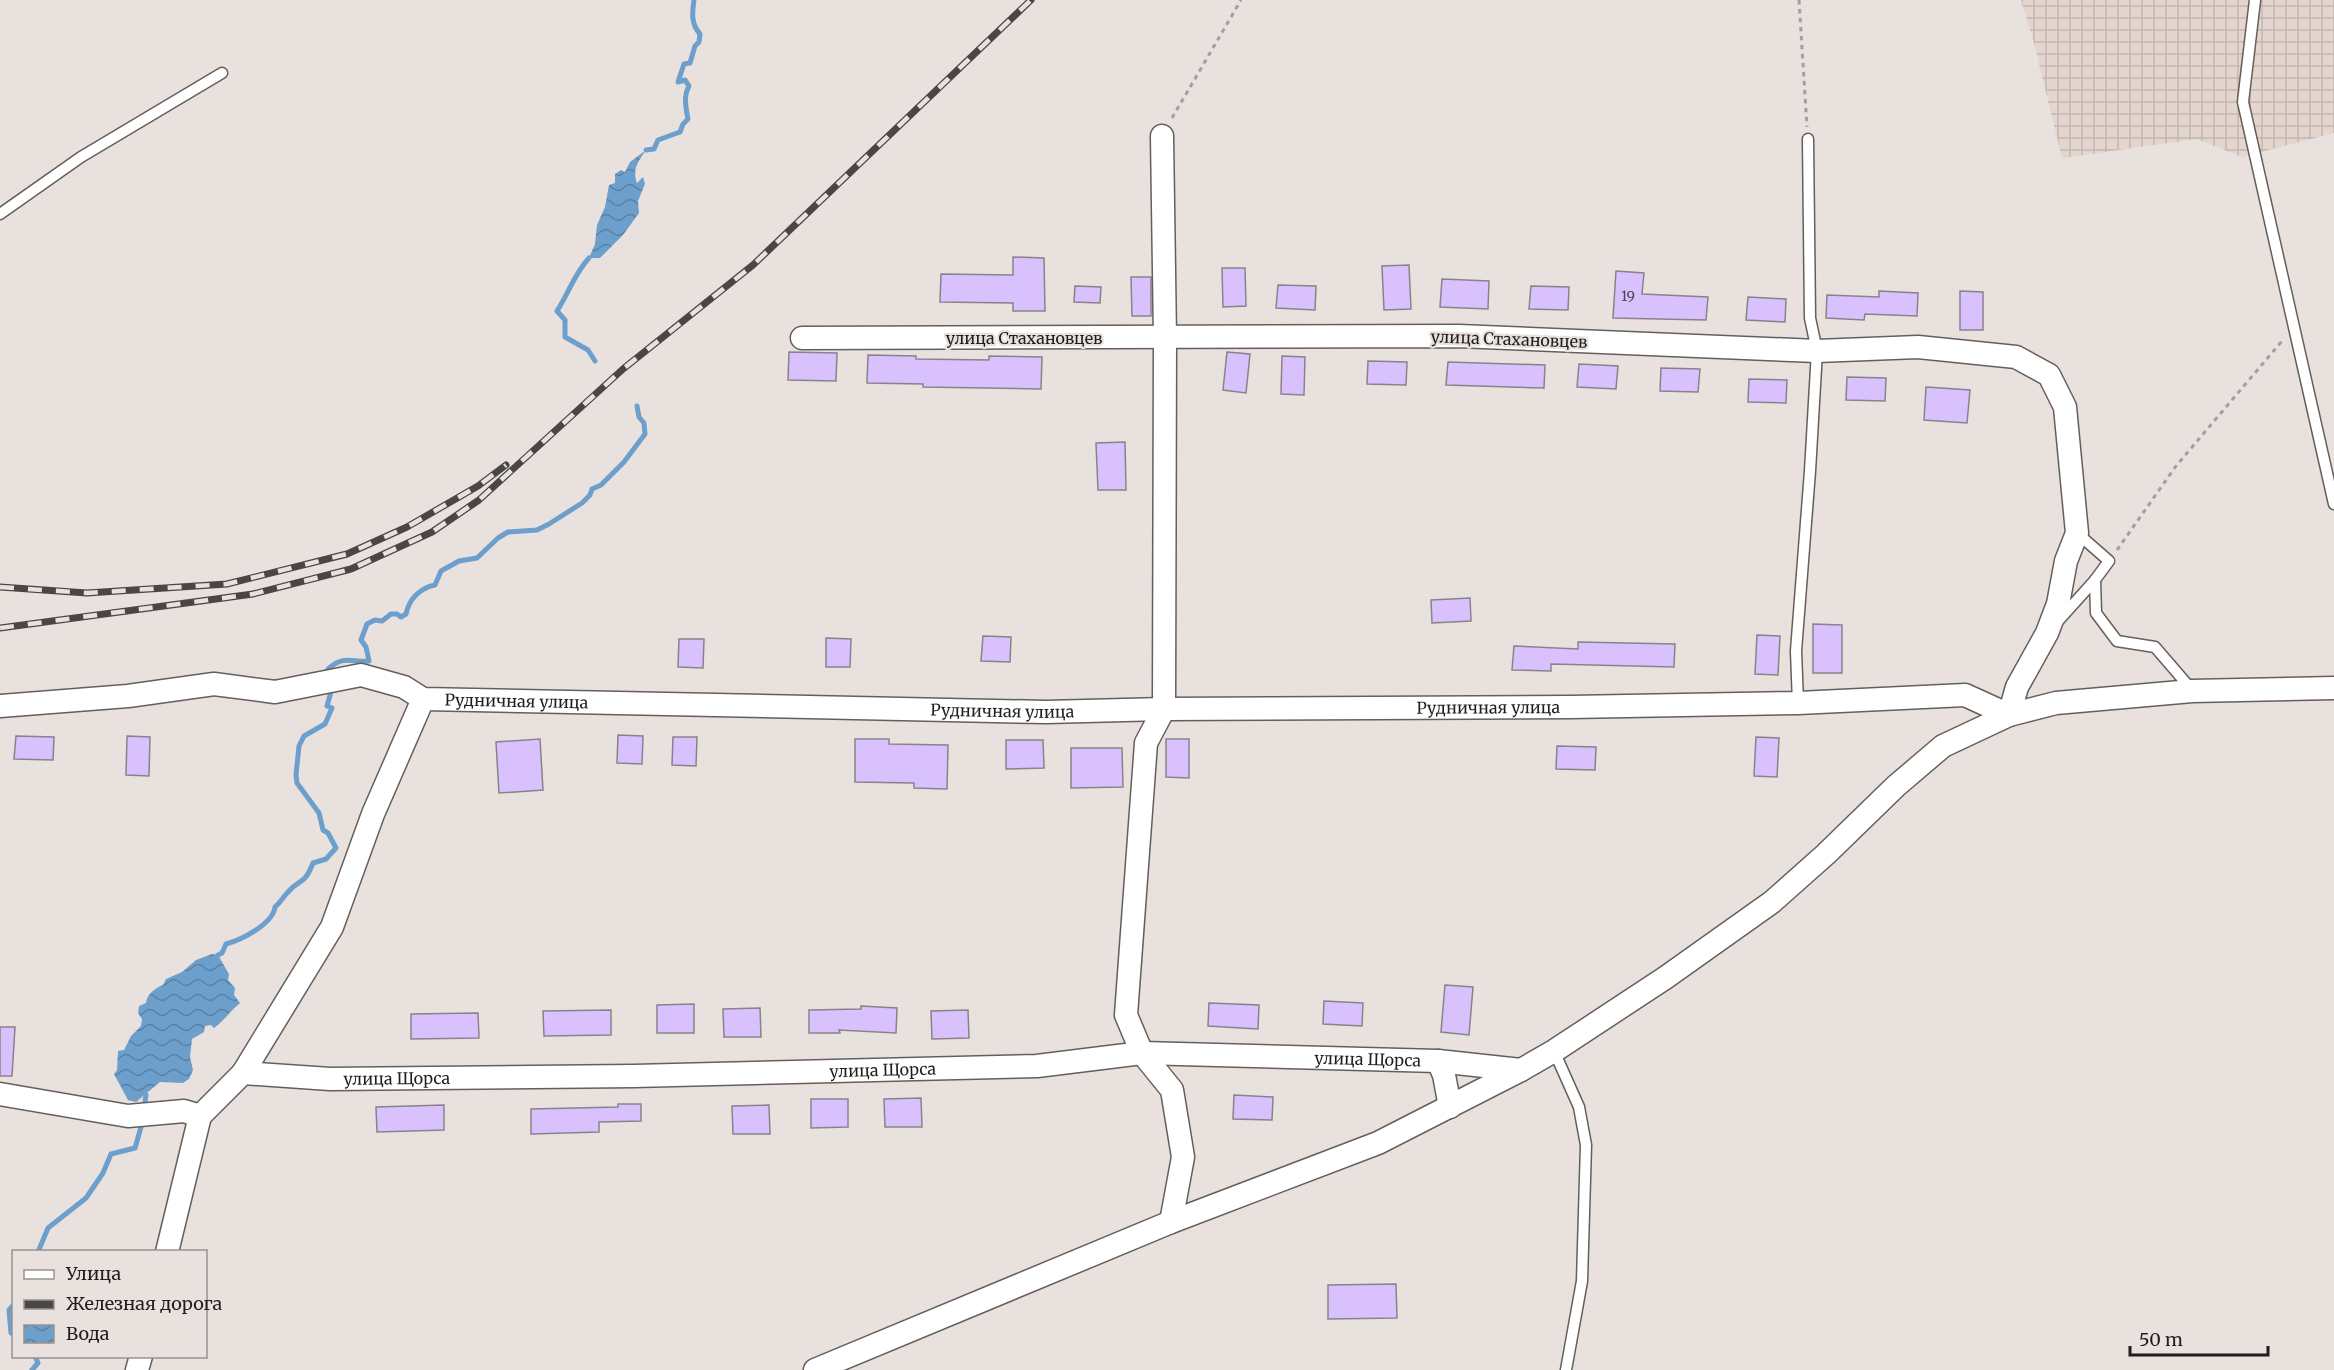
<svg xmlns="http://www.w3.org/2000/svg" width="2334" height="1370" viewBox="0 0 2334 1370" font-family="Merriweather,serif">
<defs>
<pattern id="industrial-grid" width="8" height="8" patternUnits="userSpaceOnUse" patternTransform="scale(1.5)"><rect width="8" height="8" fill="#e4d5ce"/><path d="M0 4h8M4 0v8" fill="none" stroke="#c3b6b0"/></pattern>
<pattern id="water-waves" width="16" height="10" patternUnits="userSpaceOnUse" patternTransform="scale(1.5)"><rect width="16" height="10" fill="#6d9fcc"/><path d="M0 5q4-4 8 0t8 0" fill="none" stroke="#5981a5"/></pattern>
</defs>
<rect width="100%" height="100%" fill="#e8e1de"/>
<polygon fill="url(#industrial-grid)" points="2021,0 2334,0 2334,133 2242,157 2197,139 2062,158 2033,39"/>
<g fill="url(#water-waves)">
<path d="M646,150C638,162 632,169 637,183L643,177L645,184L638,201L639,213L623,235L600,258H589L595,244L597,225L605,207L609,185L615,183V174L621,170L625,172L630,162Z"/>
<path d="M212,954L218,955L229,974L228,980L235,988L234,995L240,1003C230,1011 225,1020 214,1028L211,1025L205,1026L204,1032L192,1039L190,1057L193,1070L189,1079L183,1083L160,1082L136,1102L128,1100L114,1074L117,1070L118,1051L124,1050L131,1036L141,1026L142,1019L138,1013L139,1006L146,1003C147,994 155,988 163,985L166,979L182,972L196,960Z"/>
</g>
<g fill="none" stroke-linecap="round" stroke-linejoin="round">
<g stroke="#6d9fcc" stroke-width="5">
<path d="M646,150L654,149L658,140L680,132L683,124L688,119C686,108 683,97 689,86L685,80L678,82L684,64L690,63L695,46L699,42L700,34C691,24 692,13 694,0"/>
<path d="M589,258C574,274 569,293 557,311L565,320V337L588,350L595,361"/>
<path d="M332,675L328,669C345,654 352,663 369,661L366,647L361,640L367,624L375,620L382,621L391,614H397L401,617L406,614C409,599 420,588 435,585L441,571L459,561L477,558L498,538L508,532L537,530L549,524L582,503L590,495L592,489L601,485L624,462L645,434L644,423L639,417L637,406"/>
<path d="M218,955L222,953L226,944C241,940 273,924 275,907C281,902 283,897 288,892C300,878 304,886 313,863L326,859L336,848L328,833L323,830L319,813L297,783L296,775L299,746L304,736L325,724L332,708L327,706L332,688"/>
<polyline points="144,1108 146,1095"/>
<polyline points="38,1252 48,1228 86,1198 103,1173 111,1154 135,1148 143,1120"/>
<polyline points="14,1304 9,1310 11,1333 14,1334"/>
<polyline points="32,1370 38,1363 35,1356"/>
</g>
</g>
<g fill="#d9c1fe" stroke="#86848a" stroke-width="1.5">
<polygon points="1013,257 1044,258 1045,311 1013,311 1013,303 940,302 941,274 1013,275"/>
<polygon points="1409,265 1411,309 1384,310 1382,266"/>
<polygon points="1222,268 1245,268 1246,306 1223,307"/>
<polygon points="1616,271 1644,273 1642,294 1708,297 1706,320 1613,318"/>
<polygon points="1131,277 1151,277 1151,316 1132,316"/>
<polygon points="1442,279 1489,281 1488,309 1440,307"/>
<polygon points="1278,285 1316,286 1315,310 1276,308"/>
<polygon points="1075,286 1101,287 1100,303 1074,302"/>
<polygon points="1531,286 1569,287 1568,310 1529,309"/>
<polygon points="1879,291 1918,293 1917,316 1865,314 1864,320 1826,318 1827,295 1879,297"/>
<polygon points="1960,291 1983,292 1983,330 1960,330"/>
<polygon points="1748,297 1786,299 1785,322 1746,320"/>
<polygon points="789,352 837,353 836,381 788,380"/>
<polygon points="1227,352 1250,354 1246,393 1223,390"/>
<polygon points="868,355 916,356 916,359 989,360 989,356 1042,357 1041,389 923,387 923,384 867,383"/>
<polygon points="1282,356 1305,357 1304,395 1281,394"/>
<polygon points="1368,361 1407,362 1406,385 1367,384"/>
<polygon points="1448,362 1545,365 1544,388 1446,385"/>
<polygon points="1579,364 1618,366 1616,389 1577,387"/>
<polygon points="1661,368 1700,369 1698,392 1660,391"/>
<polygon points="1847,377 1886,378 1885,401 1846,400"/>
<polygon points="1749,379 1787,380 1786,403 1748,402"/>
<polygon points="1926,387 1970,390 1967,423 1924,420"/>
<polygon points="1125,442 1126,490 1098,490 1096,443"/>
<polygon points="1470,598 1471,621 1432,623 1431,600"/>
<polygon points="1813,624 1842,625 1842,673 1813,673"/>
<polygon points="1757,635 1780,636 1778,675 1755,674"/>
<polygon points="983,636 1011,637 1010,662 981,661"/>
<polygon points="826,638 851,639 850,667 826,667"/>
<polygon points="679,639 704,639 703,668 678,667"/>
<polygon points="1578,642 1675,644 1674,667 1551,664 1551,671 1512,670 1514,646 1578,649"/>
<polygon points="618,735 643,736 642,764 617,763"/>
<polygon points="16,736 54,737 53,760 14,759"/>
<polygon points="127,736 150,737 149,776 126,775"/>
<polygon points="673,737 697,737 696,766 672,765"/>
<polygon points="1756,737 1779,738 1777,777 1754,776"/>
<polygon points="540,739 543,790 499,793 496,742"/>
<polygon points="855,739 889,739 889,744 948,745 947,789 914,788 914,783 855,782"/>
<polygon points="1166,739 1189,739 1189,778 1166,777"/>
<polygon points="1006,740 1043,740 1044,768 1006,769"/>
<polygon points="1557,746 1596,747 1595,770 1556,769"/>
<polygon points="1071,748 1122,748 1123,787 1071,788"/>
<polygon points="1445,985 1473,987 1469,1035 1441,1032"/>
<polygon points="1324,1001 1363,1003 1362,1026 1323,1024"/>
<polygon points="1209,1003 1259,1005 1258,1029 1208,1026"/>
<polygon points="694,1004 694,1033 657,1033 657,1005"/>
<polygon points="861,1006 897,1008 896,1033 839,1030 840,1033 809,1033 809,1010 861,1009"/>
<polygon points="760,1008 761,1037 724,1037 723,1009"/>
<polygon points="611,1010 611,1035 544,1036 543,1011"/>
<polygon points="968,1010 969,1038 932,1039 931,1011"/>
<polygon points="478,1013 479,1038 411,1039 411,1014"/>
<polygon points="0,1027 15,1027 12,1076 0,1076"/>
<polygon points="1234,1095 1273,1097 1272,1120 1233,1119"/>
<polygon points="921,1098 922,1127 885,1127 884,1099"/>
<polygon points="811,1099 848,1099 848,1127 811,1128"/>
<polygon points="618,1104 641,1104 641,1121 599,1122 599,1132 531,1134 531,1109 618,1107"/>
<polygon points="444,1105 444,1130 377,1132 376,1107"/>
<polygon points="769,1105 770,1134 733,1134 732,1106"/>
<polygon points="1396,1284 1397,1318 1328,1319 1328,1285"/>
</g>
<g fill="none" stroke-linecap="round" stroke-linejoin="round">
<defs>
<g id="lane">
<polyline points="2255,0 2243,102 2334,504"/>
<polyline points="0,214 81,157 222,73"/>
<polyline points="2095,580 2096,613 2117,641 2155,647 2192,690"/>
<polyline points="2059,620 2095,580 2109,561 2077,533"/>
<polyline points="1798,703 1796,651 1810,471 1817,351 1810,318 1808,139"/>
<polyline points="1554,1051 1579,1107 1586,1145 1582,1281 1566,1370"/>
</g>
<g id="street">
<polyline points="1162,136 1165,338 1164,709 1146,743 1126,1015 1142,1053 1172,1090 1183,1157 1171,1222"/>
<path id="s1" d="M0,706L128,696L214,684L275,692L361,675L404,687L423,699L1046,712L1164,709L1571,707L1798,703L1965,695L2009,715L2017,687L2047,633L2058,604L2066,561L2077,533L2065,407L2049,375L2016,357L1918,347L1817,351L1459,336L802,338"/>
<polyline points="1438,1061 1444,1075 1450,1107"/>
<path id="s2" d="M243,1073L330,1079L634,1076L1037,1066L1142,1053L1438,1061L1521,1070"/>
<polyline points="0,1094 128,1116 184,1111 200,1116"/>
<polyline points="167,1252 200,1116 243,1073 332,927 373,814 423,699"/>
<polyline points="137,1370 141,1356"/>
<polyline points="815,1370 1171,1222 1378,1143 1521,1070 1554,1051 1665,978 1772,902 1826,854 1896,786 1943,746 2009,715 2056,703 2192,691 2334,688"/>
</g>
</defs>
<use href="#lane" stroke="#655f5c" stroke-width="13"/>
<use href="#street" stroke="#655f5c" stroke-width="25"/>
<g stroke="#a49f9c" stroke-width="3" stroke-dasharray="4.5 4.5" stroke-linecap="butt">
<polyline points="1799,0 1807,127"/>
<polyline points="1172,118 1241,0"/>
<polyline points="2117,550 2176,466 2282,341"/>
</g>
<use href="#lane" stroke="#fff" stroke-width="10"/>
<use href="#street" stroke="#fff" stroke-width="22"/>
<defs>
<g id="rail">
<polyline points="0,587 87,593 227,584 347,554 407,527 478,486 506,465"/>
<polyline points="0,628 253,594 351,569 432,532 479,500 623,369 753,265 1031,0"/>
</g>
</defs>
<use href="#rail" stroke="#494644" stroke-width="7"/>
<use href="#rail" stroke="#e8e1de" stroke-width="4.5" stroke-dasharray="14" stroke-linecap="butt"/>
</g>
<g text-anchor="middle" stroke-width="4.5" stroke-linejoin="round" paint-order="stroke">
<g font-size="14" fill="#4e4754">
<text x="1628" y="301">19</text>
</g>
<g font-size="16" fill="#201e1c" stroke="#e8e1de">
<text x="1024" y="344">улица Стахановцев</text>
<text transform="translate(1509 339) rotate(2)" y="6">улица Стахановцев</text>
<text dy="6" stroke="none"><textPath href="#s1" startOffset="525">Рудничная улица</textPath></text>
<text dy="6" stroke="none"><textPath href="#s1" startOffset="1497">Рудничная улица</textPath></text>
<text dy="6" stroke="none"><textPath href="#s1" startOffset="1011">Рудничная улица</textPath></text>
<text dy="6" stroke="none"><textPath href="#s2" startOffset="1126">улица Щорса</textPath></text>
<text dy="6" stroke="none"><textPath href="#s2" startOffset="640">улица Щорса</textPath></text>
<text dy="6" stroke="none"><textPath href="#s2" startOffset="154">улица Щорса</textPath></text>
</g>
</g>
<rect x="12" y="1250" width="195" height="108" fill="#e8e1de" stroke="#989390" stroke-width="1.5"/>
<rect x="24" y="1270" width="30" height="9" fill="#ffffff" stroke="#989390" stroke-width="1.5"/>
<text x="66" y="1280" font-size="18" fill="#201e1c">Улица</text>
<rect x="24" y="1300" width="30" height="9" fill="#494644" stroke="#989390" stroke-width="1.5"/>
<text x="66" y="1310" font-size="18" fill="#201e1c">Железная дорога</text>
<rect x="24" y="1325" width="30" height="18" fill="url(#water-waves)" stroke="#989390" stroke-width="1.5"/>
<text x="66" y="1340" font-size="18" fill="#201e1c">Вода</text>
<path d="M2130 1346v9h138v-9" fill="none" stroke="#201e1c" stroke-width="3"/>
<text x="2139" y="1346" font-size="18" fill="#201e1c" stroke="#e8e1de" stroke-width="4.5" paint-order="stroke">50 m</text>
</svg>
